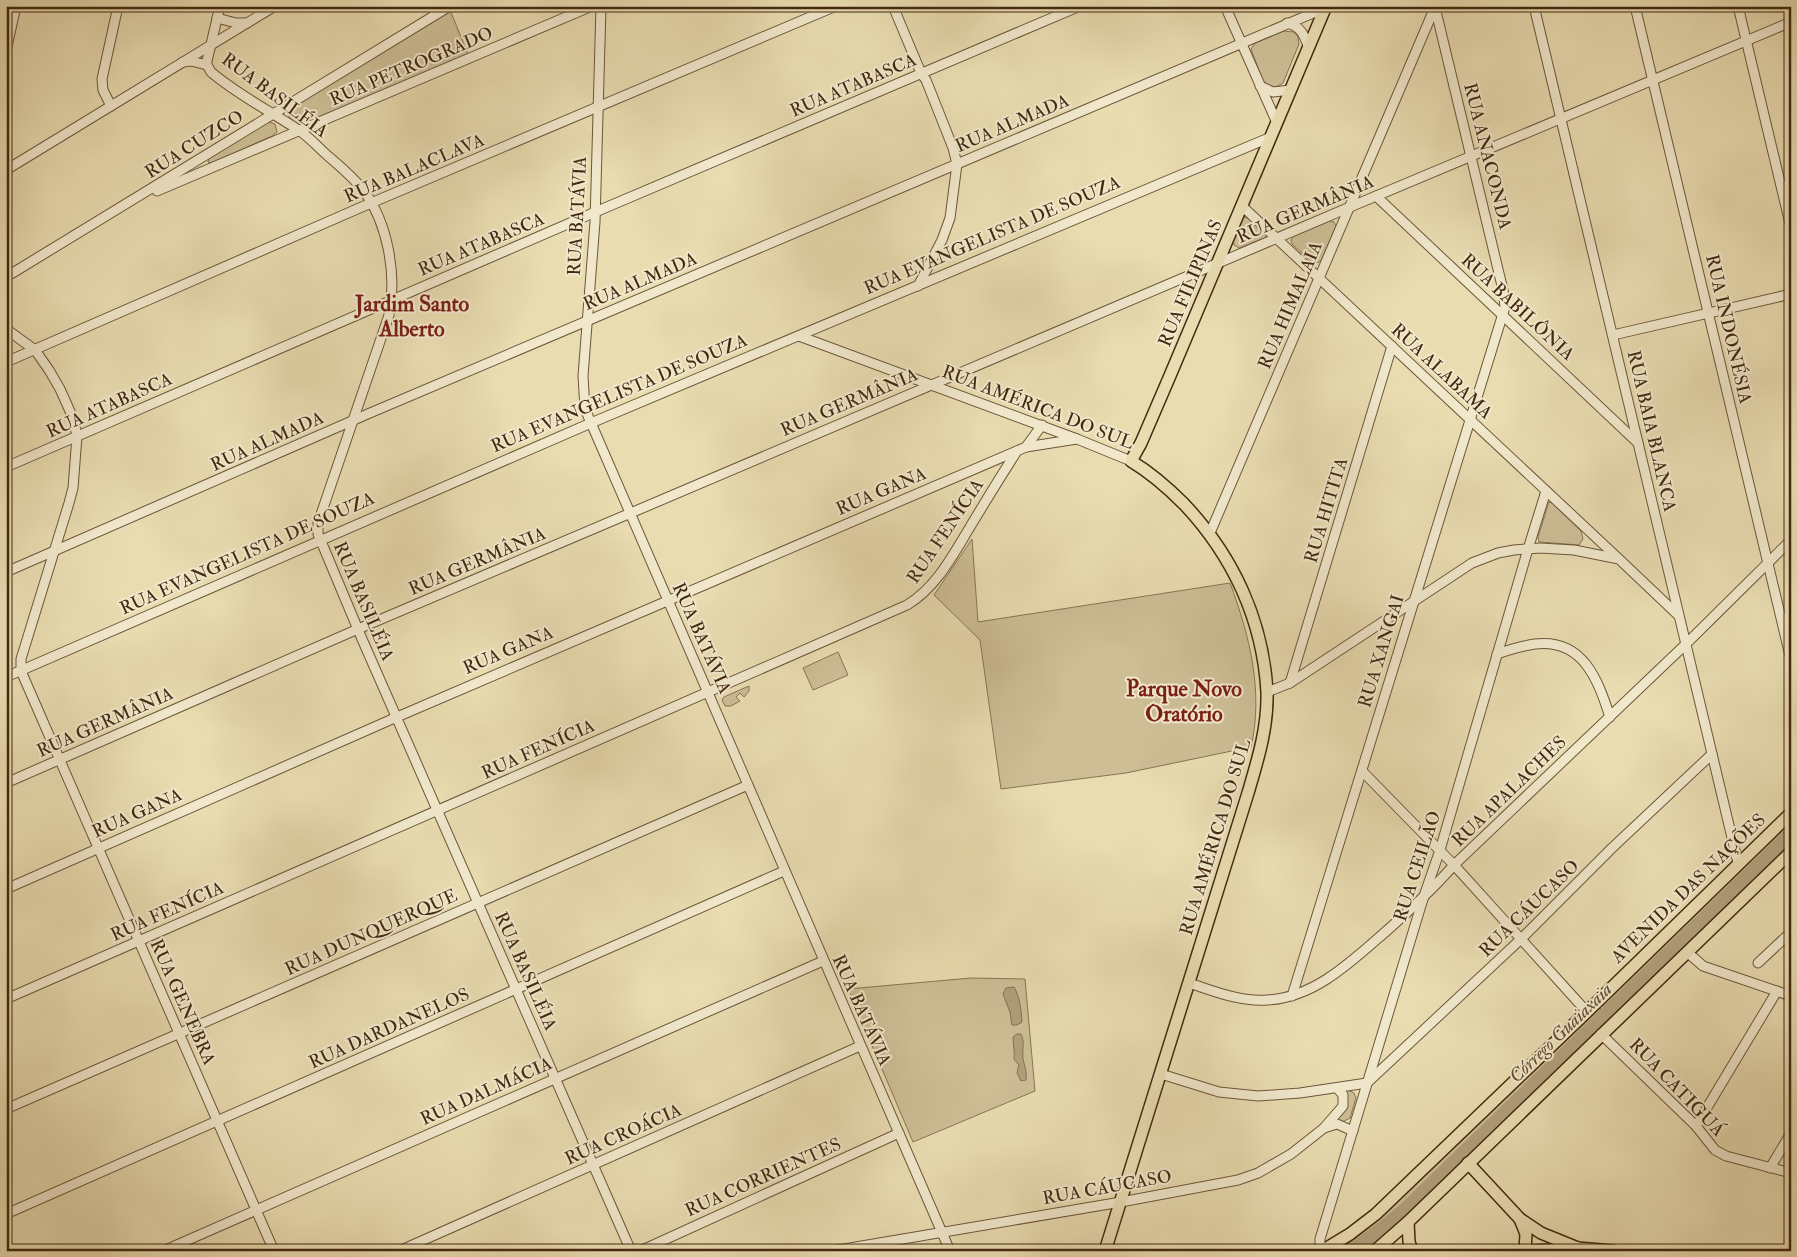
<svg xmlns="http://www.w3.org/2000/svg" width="1797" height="1257" viewBox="0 0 1797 1257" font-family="'IM FELL Double Pica',serif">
<rect width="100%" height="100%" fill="#e9dcb1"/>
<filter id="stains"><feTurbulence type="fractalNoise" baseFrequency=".004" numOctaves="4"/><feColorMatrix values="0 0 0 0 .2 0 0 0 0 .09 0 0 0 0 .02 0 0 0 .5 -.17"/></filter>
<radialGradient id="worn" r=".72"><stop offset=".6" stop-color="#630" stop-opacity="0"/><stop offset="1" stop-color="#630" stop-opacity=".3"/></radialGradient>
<g fill="#cdbe96" stroke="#887454">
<polygon points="450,10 468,54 307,122 295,123 289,117 289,112 293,107"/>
<polygon points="1284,31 1294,32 1298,37 1299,44 1283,83 1280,85 1272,88 1263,81 1251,49 1255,43"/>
<polygon points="269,122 275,124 277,132 272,136 211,163 208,162 209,158"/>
<polygon points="1244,217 1250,219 1267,237 1239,248 1234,245 1233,239 1242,218"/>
<polygon points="1330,221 1334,222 1336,226 1321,261 1314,264 1292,244 1291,240 1294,236"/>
<polygon points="1549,502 1552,503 1581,531 1583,539 1579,545 1539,542 1538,537"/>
<path d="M972,539L978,622L1230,583C1249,634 1264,691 1251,747L1126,773L1001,789L980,640L934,595Z"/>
<polygon points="838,652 848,675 813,690 803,668"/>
<polygon points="749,686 749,691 744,697 740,693 736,697 740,701 731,706 725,706 722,700 724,697"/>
<polygon points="1791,822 1791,831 1607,1009 1602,1005"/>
<polygon points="971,978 1025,979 1035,1091 913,1142 848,989"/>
<polygon points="1600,1008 1604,1012 1392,1217 1352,1247 1346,1251 1339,1251 1381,1218"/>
<polygon points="1348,1090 1354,1093 1356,1098 1350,1118 1342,1122 1337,1120 1344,1091"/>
</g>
<g fill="#b19f7b" stroke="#857051">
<path d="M1014,987C1020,997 1021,1010 1022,1022L1017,1025H1012L1010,1012L1003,994L1006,988Z"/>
<path d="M1017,1034H1021C1025,1042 1022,1051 1023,1059C1025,1067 1027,1072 1026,1080L1021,1081L1017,1073L1019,1065L1014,1059C1015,1052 1013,1045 1013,1037Z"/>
</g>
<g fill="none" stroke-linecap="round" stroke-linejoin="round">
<polyline stroke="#b19f7b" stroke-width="16" points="1353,1251 1383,1229 1405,1211 1791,835"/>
<defs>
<g id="minor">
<path d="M220,6L207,61V65L211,72C238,95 270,111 300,131C310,138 319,148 328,156C341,167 354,178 364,191C388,224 397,275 389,315L318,523V534L362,639L631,1251"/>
<polyline points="601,6 595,222 583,376 585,409 950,1251"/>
<polyline points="893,6 921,73 926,80 953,148 957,164 950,218 942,240 918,286"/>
<polyline points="1225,6 1277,123"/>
<polyline points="1534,6 1738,863"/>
<polyline points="1635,6 1791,660"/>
<polyline points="1738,6 1791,228"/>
<polyline points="217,18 236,23 247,23"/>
<path d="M1287,23C1300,26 1304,34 1308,46"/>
<polyline points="6,51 16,6"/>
<polyline points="183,62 191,61 207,65"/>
<polyline points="1260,86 1273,92 1291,90"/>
<polyline points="111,106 103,90 102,79 118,6"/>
<polyline points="6,170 275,6"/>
<polyline points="157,191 592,6"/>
<polyline points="1376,196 1638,443"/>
<polyline points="1242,206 1619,559"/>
<polyline points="6,277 450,6"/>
<polyline points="6,329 35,350 49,370 60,389 73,418 77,436 73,488 69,503 21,659 21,671 274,1251"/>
<polyline points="1613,335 1791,294"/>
<polyline points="799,336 1077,439 1131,461"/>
<polyline points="6,362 371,203 836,6"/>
<polyline points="1026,447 1042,425"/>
<polyline points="6,467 600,210 1080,6"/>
<polyline points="1210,533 1435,7"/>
<polyline points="6,572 370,413 1325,8"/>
<path d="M1497,654C1509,650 1522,646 1535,644C1583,638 1598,680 1610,717"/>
<polyline points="6,677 591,423 1271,137"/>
<polyline points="1290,683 1392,346"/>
<polyline points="1267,692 1290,683 1472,563 1498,553 1514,550 1540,548 1574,550 1619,559 1678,615"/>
<polyline points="1362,771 1454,865 1587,1012"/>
<polyline points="6,783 358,629 1350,207 1791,22"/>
<polyline points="6,889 397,717 1026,447 1077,439"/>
<polyline points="1687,952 1703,966 1791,996"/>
<polyline points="1758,963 1791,932"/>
<path d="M1189,983C1214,991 1240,1002 1267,1000C1313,998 1350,963 1383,934C1408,912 1432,890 1454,865L1686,644L1791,540"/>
<polyline points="1292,996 1505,307 1503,290 1435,7 1433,6"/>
<path d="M6,999L907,605C936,588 953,555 970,527C985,502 1001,476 1017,451"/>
<polyline points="1601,1034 1696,1126 1715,1150 1726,1156 1791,1173"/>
<polyline points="1161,1074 1219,1092 1258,1096 1300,1093 1367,1083 1521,939 1612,848 1712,754"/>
<polyline points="6,1109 748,785"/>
<polyline points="1696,1126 1777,991"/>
<polyline points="1324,1128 1337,1124 1353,1131"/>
<polyline points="1770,1168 1791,1133"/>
<polyline points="6,1214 784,871"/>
<polyline points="163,1251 823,961"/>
<polyline points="399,1251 860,1046"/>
<polyline points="640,1251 899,1133"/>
<polyline points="832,1251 1121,1202 1238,1180 1258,1173 1291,1154 1324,1128 1343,1106 1343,1095 1337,1088"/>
<polyline points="1320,1251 1320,1239 1423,899 1440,850 1528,549 1546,491"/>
</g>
<g id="major">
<polyline points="1468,1163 1520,1219 1541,1233 1578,1248"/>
<polyline points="1520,1219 1526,1234 1525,1251"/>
<polyline points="1408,1222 1409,1242 1412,1251"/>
<path d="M1105,1251L1248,793C1258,759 1268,727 1267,692C1263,620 1233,556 1184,504C1168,488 1151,473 1131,461L1141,443L1169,378L1326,6"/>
<polyline points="1322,1251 1350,1234 1376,1214 1597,1002 1791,813"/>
<polyline points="1375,1251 1408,1222 1791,852"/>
<polyline points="1533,1251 1578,1248 1613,1251"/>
</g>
</defs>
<use href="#minor" stroke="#6c5639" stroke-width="11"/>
<use href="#major" stroke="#432911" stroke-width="14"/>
<use href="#minor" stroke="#f1e8cc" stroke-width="9"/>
<use href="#major" stroke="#e9dcb1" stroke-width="11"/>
</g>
<g text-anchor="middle" stroke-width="4" stroke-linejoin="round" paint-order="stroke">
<g font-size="18" fill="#432911" stroke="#f1e8cc">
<text transform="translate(411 66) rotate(-23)" y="6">RUA PETROGRADO</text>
<text transform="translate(853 85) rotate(-23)" y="6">RUA ATABASCA</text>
<text transform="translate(275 95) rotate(37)" y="6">RUA BASILÉIA</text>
<text transform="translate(1012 123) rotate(-23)" y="6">RUA ALMADA</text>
<text transform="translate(194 144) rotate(-32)" y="6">RUA CUZCO</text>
<text transform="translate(1488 156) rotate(76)" y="6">RUA ANACONDA</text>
<text transform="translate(414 168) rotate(-23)" y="6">RUA BALACLAVA</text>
<text transform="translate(1305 209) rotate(-23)" y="6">RUA GERMÂNIA</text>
<text transform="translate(577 216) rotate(-87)" y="6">RUA BATÁVIA</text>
<text transform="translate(992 235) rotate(-23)" y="6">RUA EVANGELISTA DE SOUZA</text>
<text transform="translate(481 244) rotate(-23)" y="6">RUA ATABASCA</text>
<text transform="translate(640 281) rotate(-23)" y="6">RUA ALMADA</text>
<text transform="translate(1190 283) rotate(-67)" y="6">RUA FILIPINAS</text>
<text transform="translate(1290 305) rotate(-67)" y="6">RUA HIMALAIA</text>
<text transform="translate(1518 307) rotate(43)" y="6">RUA BABILÔNIA</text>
<text transform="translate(1729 329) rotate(77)" y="6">RUA INDONÉSIA</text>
<text transform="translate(1442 371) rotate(43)" y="6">RUA ALABAMA</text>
<text transform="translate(619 393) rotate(-23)" y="6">RUA EVANGELISTA DE SOUZA</text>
<text transform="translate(849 402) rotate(-23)" y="6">RUA GERMÂNIA</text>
<text transform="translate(109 405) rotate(-24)" y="6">RUA ATABASCA</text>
<text transform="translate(1038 407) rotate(21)" y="6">RUA AMÉRICA DO SUL</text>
<text transform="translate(1652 431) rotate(77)" y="6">RUA BAIA BLANCA</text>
<text transform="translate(267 441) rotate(-24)" y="6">RUA ALMADA</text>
<text transform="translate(881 491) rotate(-23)" y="6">RUA GANA</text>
<text transform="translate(1326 510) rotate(-73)" y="6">RUA HITITA</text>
<text transform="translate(945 531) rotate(-56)" y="6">RUA FENÍCIA</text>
<text transform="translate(247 553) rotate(-24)" y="6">RUA EVANGELISTA DE SOUZA</text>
<text transform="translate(477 561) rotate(-23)" y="6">RUA GERMÂNIA</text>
<text transform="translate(364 601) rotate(67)" y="6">RUA BASILÉIA</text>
<text transform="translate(702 638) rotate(66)" y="6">RUA BATÁVIA</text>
<text transform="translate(508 650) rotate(-23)" y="6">RUA GANA</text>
<text transform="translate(1381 651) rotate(-73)" y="6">RUA XANGAI</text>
<text transform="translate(105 722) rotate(-24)" y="6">RUA GERMÂNIA</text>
<text transform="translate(538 749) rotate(-24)" y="6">RUA FENÍCIA</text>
<text transform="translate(1509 791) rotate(-44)" y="6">RUA APALACHES</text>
<text transform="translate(137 813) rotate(-24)" y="6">RUA GANA</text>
<text transform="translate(1215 837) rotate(-73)" y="6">RUA AMÉRICA DO SUL</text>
<text transform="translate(1417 866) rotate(-72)" y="6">RUA CEILÃO</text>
<text transform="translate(1688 888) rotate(-44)" y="6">AVENIDA DAS NAÇÕES</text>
<text transform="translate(1529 908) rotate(-44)" y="6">RUA CÁUCASO</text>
<text transform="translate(167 911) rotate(-24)" y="6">RUA FENÍCIA</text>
<text transform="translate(371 932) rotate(-24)" y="6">RUA DUNQUERQUE</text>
<text transform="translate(526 971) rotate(66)" y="6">RUA BASILÉIA</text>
<text transform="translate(183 1002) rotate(66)" y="6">RUA GENEBRA</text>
<text transform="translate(862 1010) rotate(66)" y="6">RUA BATÁVIA</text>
<text transform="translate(389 1028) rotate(-24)" y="6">RUA DARDANELOS</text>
<text transform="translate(1677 1087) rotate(46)" y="6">RUA CATIGUÁ</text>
<text transform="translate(486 1091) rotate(-24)" y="6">RUA DALMÁCIA</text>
<text transform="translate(623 1134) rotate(-24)" y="6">RUA CROÁCIA</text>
<text transform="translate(763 1177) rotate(-24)" y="6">RUA CORRIENTES</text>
<text transform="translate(1107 1187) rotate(-10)" y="6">RUA CÁUCASO</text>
</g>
<g font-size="19" font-style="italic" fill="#644c31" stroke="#f1e8cc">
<text transform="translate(1560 1032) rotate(-44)" y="7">Córrego Guaiaxaia</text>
</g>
<g font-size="22" font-weight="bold" fill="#7a1f14" stroke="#f1e8cc">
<text x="412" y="311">Jardim Santo<tspan x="412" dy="25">Alberto</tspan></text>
<text x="1184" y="696">Parque Novo<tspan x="1184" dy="25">Oratório</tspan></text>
</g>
</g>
<rect width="1797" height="1257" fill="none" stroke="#e9dcb1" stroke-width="25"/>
<rect x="8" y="8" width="1782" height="1242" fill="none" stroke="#432911" stroke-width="2.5"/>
<rect x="12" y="12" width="1772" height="1232" fill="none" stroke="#432911"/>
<rect width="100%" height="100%" filter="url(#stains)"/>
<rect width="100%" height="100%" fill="url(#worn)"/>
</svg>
